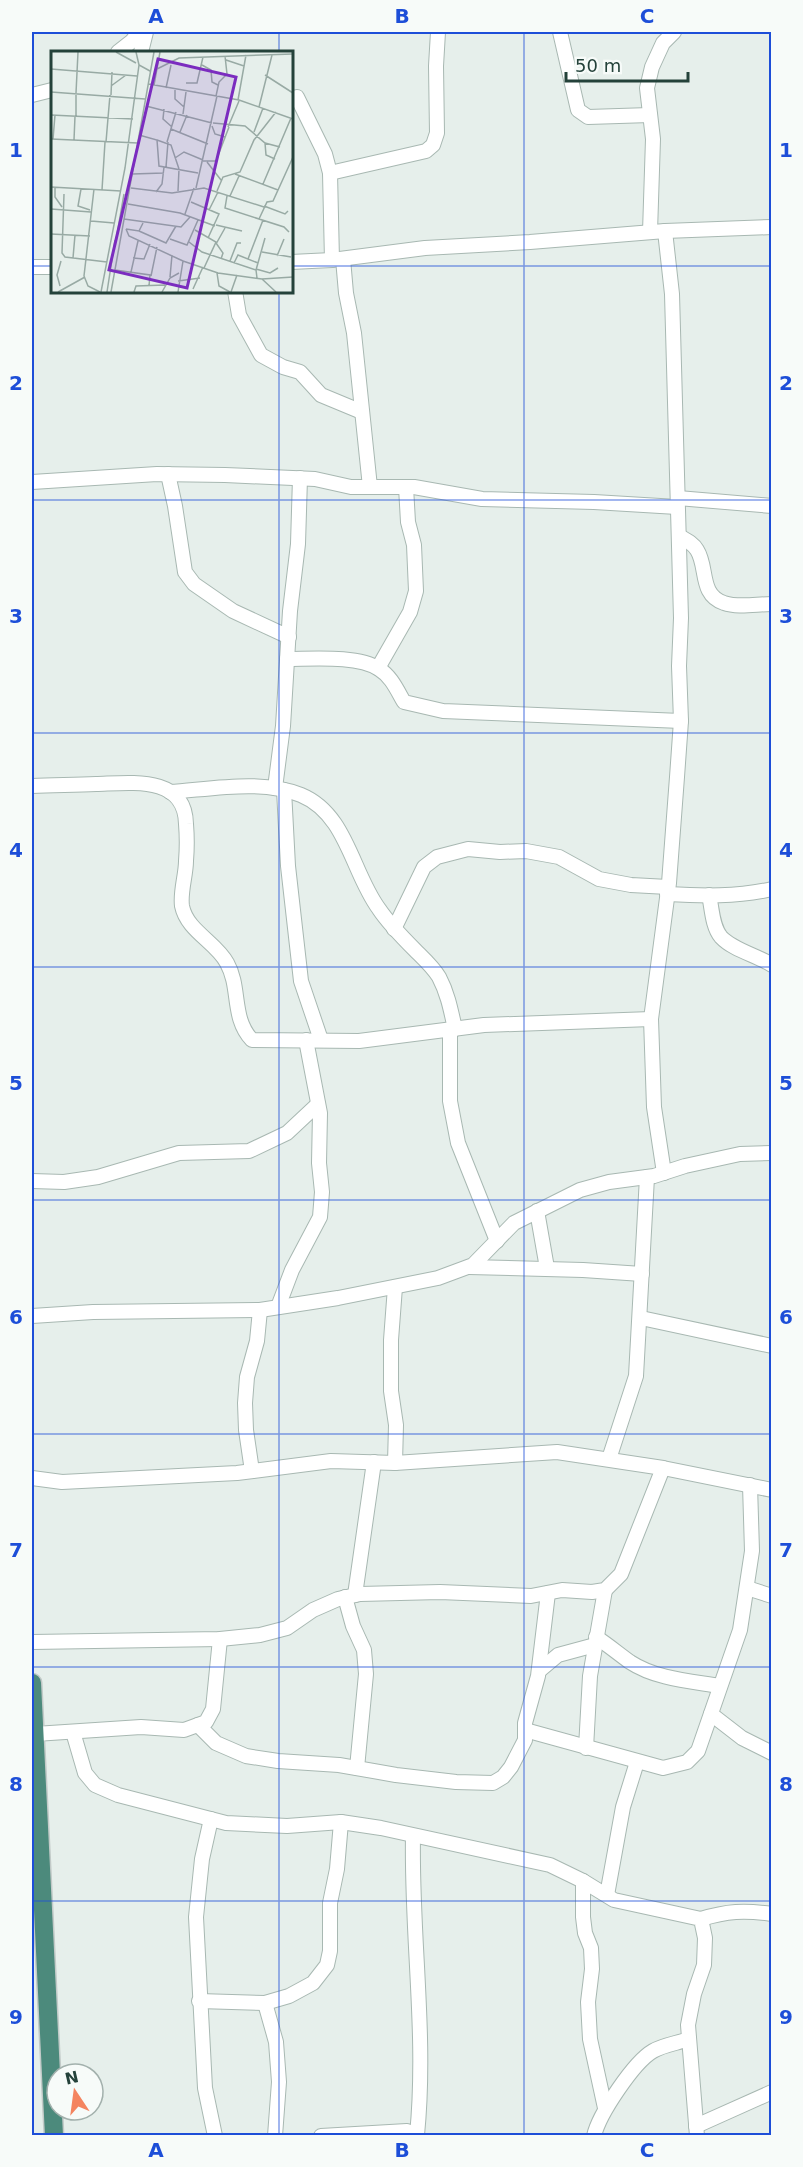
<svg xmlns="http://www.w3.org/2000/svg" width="803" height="2167" viewBox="0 0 803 2167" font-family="'DejaVu Sans',sans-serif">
<rect width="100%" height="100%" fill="#e6efeb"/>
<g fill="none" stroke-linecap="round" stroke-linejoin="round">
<defs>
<g id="minor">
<polyline points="560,32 578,110 588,117 650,115"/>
<polyline points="118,52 132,41 139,32"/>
<polyline points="141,52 146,32"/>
<polyline points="32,95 52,90"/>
<polyline points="297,97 325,154 330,173 332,260"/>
<polyline points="330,173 426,151 433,145 437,133 436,66 438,32"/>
<polyline points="650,232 653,139 647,88 652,67 663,43 674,32"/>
<polyline points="343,259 346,293 354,333 370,487"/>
<polyline points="291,262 332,260 425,248 530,242 665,231 772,227"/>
<polyline points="32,267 52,267"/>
<polyline points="235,291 239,315 261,355 283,367 300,372 321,395 362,412"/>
<polyline points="168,474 175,506 185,572 194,584 233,611 289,637"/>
<polyline points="32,482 157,474 225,475 315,479 351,487 414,487 482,499 594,502 677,507"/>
<polyline points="678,498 772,506"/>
<path d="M679,536C686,540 693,543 697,550C708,567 699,595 724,603C738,608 756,604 772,604"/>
<path d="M287,659C312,659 358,655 379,669C391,676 397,690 404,702L443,711L681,721"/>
<polyline points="378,668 410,612 416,591 414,545 408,522 406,487"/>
<path d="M32,786C53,785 74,785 96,784C131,783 185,775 186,824C187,836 187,849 186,861C186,875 180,892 182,906C187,931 216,942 227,963C241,988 231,1018 252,1040L359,1041L484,1025L651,1019"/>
<polyline points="275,788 283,726 290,611 298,544 300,478"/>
<polyline points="284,790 288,866 301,981 321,1040"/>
<path d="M170,792C212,789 262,779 301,795C347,814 352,873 379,909C389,924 402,937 415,950C423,958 433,967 439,977C448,994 451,1011 455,1029"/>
<path d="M667,894C702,896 737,897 772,889"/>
<path d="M709,895C712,908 712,926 721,937C733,950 756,955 772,965"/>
<polyline points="394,929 424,867 437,857 468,849 500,852 526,851 559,857 599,879 631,885 668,887"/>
<polyline points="450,1030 450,1101 458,1143 497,1241"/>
<polyline points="664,1173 654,1107 651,1019 669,883 677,777 681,721 679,666 681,618 672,294 665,231"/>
<polyline points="32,1181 64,1182 98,1177 179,1153 249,1151 287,1133 318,1104"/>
<polyline points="537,1211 547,1268"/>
<polyline points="469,1267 583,1270 642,1274"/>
<polyline points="395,1287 391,1340 391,1391 396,1425 395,1463"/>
<polyline points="278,1307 292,1270 320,1217 322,1192 319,1163 320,1113 306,1040"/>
<polyline points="32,1316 93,1312 260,1310 338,1298 438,1278 473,1265 514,1223 580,1190 609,1182 654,1176 685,1166 740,1154 772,1153"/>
<polyline points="641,1318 772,1346"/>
<polyline points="609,1459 636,1376 647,1177"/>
<polyline points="252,1471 246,1430 245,1403 247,1377 257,1341 260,1310"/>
<polyline points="32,1478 62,1482 237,1473 331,1461 395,1463 557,1452 663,1468 772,1490"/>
<polyline points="747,1588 772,1596"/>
<polyline points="355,1595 374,1462"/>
<polyline points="345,1597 353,1626 364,1650 366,1674 357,1768"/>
<path d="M596,1637C608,1645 619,1654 630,1662C656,1679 690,1681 720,1686"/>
<polyline points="32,1642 220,1639 260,1635 287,1628 313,1610 338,1599 360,1594 440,1592 531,1596 562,1590 592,1592 605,1590 621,1574 663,1468"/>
<polyline points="539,1671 558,1655 595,1645"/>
<polyline points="711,1714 742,1738 772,1753"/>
<polyline points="198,1725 216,1743 246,1756 278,1761 339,1765 396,1775 456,1782 493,1783 503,1777 511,1767 525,1740 525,1723 538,1676 548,1593"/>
<polyline points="525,1730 663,1768 687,1762 698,1751 740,1630 752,1551 750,1485"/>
<polyline points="73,1732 85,1773 95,1785 118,1795 226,1823 287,1826 341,1822 381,1828 550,1865 583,1881 614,1900 701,1919 705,1938 704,1965 694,1994 688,2025 697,2136"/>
<polyline points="35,1734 141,1727 184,1730 206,1722 213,1709 220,1639"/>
<polyline points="586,1748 590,1676 605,1590"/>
<polyline points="211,1819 202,1859 196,1917 205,2088 215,2136"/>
<path d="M413,1836C411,1936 427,2035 417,2135"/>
<polyline points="583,1881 583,1917 585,1933 591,1948 592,1969 588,2002 590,2039 605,2108"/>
<polyline points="607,1895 623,1807 637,1762"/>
<path d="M701,1919C727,1911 744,1910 772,1914"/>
<polyline points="199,2001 265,2003 289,1996 313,1983 327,1965 330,1951 330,1903 337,1869 341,1822"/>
<polyline points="265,2003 276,2042 279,2082 275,2136"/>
<polyline points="696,2126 772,2092"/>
<polyline points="321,2136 407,2131 417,2136"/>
<path d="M594,2136C599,2114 634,2062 653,2051C663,2045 678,2043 689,2039"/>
</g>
<polyline id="trunk" points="32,1683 54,2136"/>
</defs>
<use href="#minor" stroke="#a8b8b2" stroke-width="16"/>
<use href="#trunk" stroke="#c2cac8" stroke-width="21"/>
<use href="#minor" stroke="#fff" stroke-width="14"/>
<use href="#trunk" stroke="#4c8a7c" stroke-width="18"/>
</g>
<path fill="none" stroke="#1d4ed8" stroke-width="1.5" stroke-opacity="0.55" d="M279,32V52M524,32V2136M32,266H52M291,266H772M279,291V2136M32,500H772M32,733H772M32,967H772M32,1200H772M32,1434H772M32,1667H772M32,1901H772"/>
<g transform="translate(51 51)">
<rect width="242" height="242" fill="#e6efeb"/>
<path fill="none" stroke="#98aaa4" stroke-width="1.5" d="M65,1L85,12M85,1L88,14L99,20M175,9L193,15M151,14L160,19L161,31L167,34M0,18L86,25M106,18L128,7L242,3M214,24L242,42M135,32H146L152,6M98,33L188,49L242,68M103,34L109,1M60,35L75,24M115,37L120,14M124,39V48L133,56M0,41L94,48M25,42L27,1M60,44L61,21M165,45L168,31L176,23L174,5M187,49L195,4M95,55L161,72M208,56L221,4M113,58L112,68L121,76M132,63L135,41M0,64L82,68M25,65V43M57,67L59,44M162,72L194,75L214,92L229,96M161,75L164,83L174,86M177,76L188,50M120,78L157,93M129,81L136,64M203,81L212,57M88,84L106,89L108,115L147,122M0,88L87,92M2,88L4,64M23,89L24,65M106,89L120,94L128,118M55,91L57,67M116,91L125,61M214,92L215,104L224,108M124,107L133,101L152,109M152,110H165L178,76M156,111L170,129M115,116L117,91M81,123L113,122M184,123L227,139M212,133L240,67M0,136L70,140M4,136V146L11,156M80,137L121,142L153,137L213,156M145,137L166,45M30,138L27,155L39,159M43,138L33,225L37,235L49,241M51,139L54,91M127,140L128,118M166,140L172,126L189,121L203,89L225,61M105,141L111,133L113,116M13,143L11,202L14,206L56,211M176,145L174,157L233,176L238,181M179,145L188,125M140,151L168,163L157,187M77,153L129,162L164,175M213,155L234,163L237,160M0,158L40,161M158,159L167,141M134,163L143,137M73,168L130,176L139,166M208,168L216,151L222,150L242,106M40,170L63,172M165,174L191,180M75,178L78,185L132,210L127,241M75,178L88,180L92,172M144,179L165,191L153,217M88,180L115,192L125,175M0,183L39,185M119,188L136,194L147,169M65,189L73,143M138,191L151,201L205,219L206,227M165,192L172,202L170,208M165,193L174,177M211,201L240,206M226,205L233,188M22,207L24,184M82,207L93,208L99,193M197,208L212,169M132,210L167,222L211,228L242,226M179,210L186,192H190M183,212L187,204L207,212M205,218L219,222L227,217M64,219L99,224L98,235M205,219L214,187M80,221L87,190M166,222L168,235L179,241M100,225L106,196M119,226L121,204M211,228L225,241M127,230L149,227M9,235L6,224L10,210M142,238L152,216M7,241L34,226M50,241L74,117L88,14M56,241L64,189M60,241L103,1M83,241L85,235L114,234M111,241L119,227L128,222M180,241L186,224"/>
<path fill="#7b2cbf" fill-opacity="0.15" stroke="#7b2cbf" stroke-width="3" d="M107,8L185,26L136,237L58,219Z"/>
<rect width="242" height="242" fill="none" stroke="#24423a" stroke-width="3"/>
</g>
<rect width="803" height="2167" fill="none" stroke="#f7fbf9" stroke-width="66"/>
<g transform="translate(75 2092) rotate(347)"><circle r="28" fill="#f7fbf9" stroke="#a3b1ad" stroke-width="1.5"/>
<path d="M0-4.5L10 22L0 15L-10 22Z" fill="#f4845f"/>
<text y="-9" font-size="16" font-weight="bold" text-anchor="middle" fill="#24423a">N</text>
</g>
<path d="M566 72v9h122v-9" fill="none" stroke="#24423a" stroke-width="3"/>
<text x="575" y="72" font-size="18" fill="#24423a" stroke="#f7fbf9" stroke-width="4.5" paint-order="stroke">50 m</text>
<rect x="33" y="33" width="737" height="2101" fill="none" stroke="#1d4ed8" stroke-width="2"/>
<g font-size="20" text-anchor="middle" font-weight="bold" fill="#1d4ed8">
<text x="156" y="23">A</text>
<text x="402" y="23">B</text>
<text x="647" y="23">C</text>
<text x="16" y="157">1</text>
<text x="786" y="157">1</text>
<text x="16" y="390">2</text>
<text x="786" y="390">2</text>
<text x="16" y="623">3</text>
<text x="786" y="623">3</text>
<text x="16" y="857">4</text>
<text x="786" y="857">4</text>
<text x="16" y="1090">5</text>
<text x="786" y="1090">5</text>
<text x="16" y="1324">6</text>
<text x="786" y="1324">6</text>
<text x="16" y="1557">7</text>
<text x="786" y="1557">7</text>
<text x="16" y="1791">8</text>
<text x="786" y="1791">8</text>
<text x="16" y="2024">9</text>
<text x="786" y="2024">9</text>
<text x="156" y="2157">A</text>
<text x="402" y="2157">B</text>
<text x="647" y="2157">C</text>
</g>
</svg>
